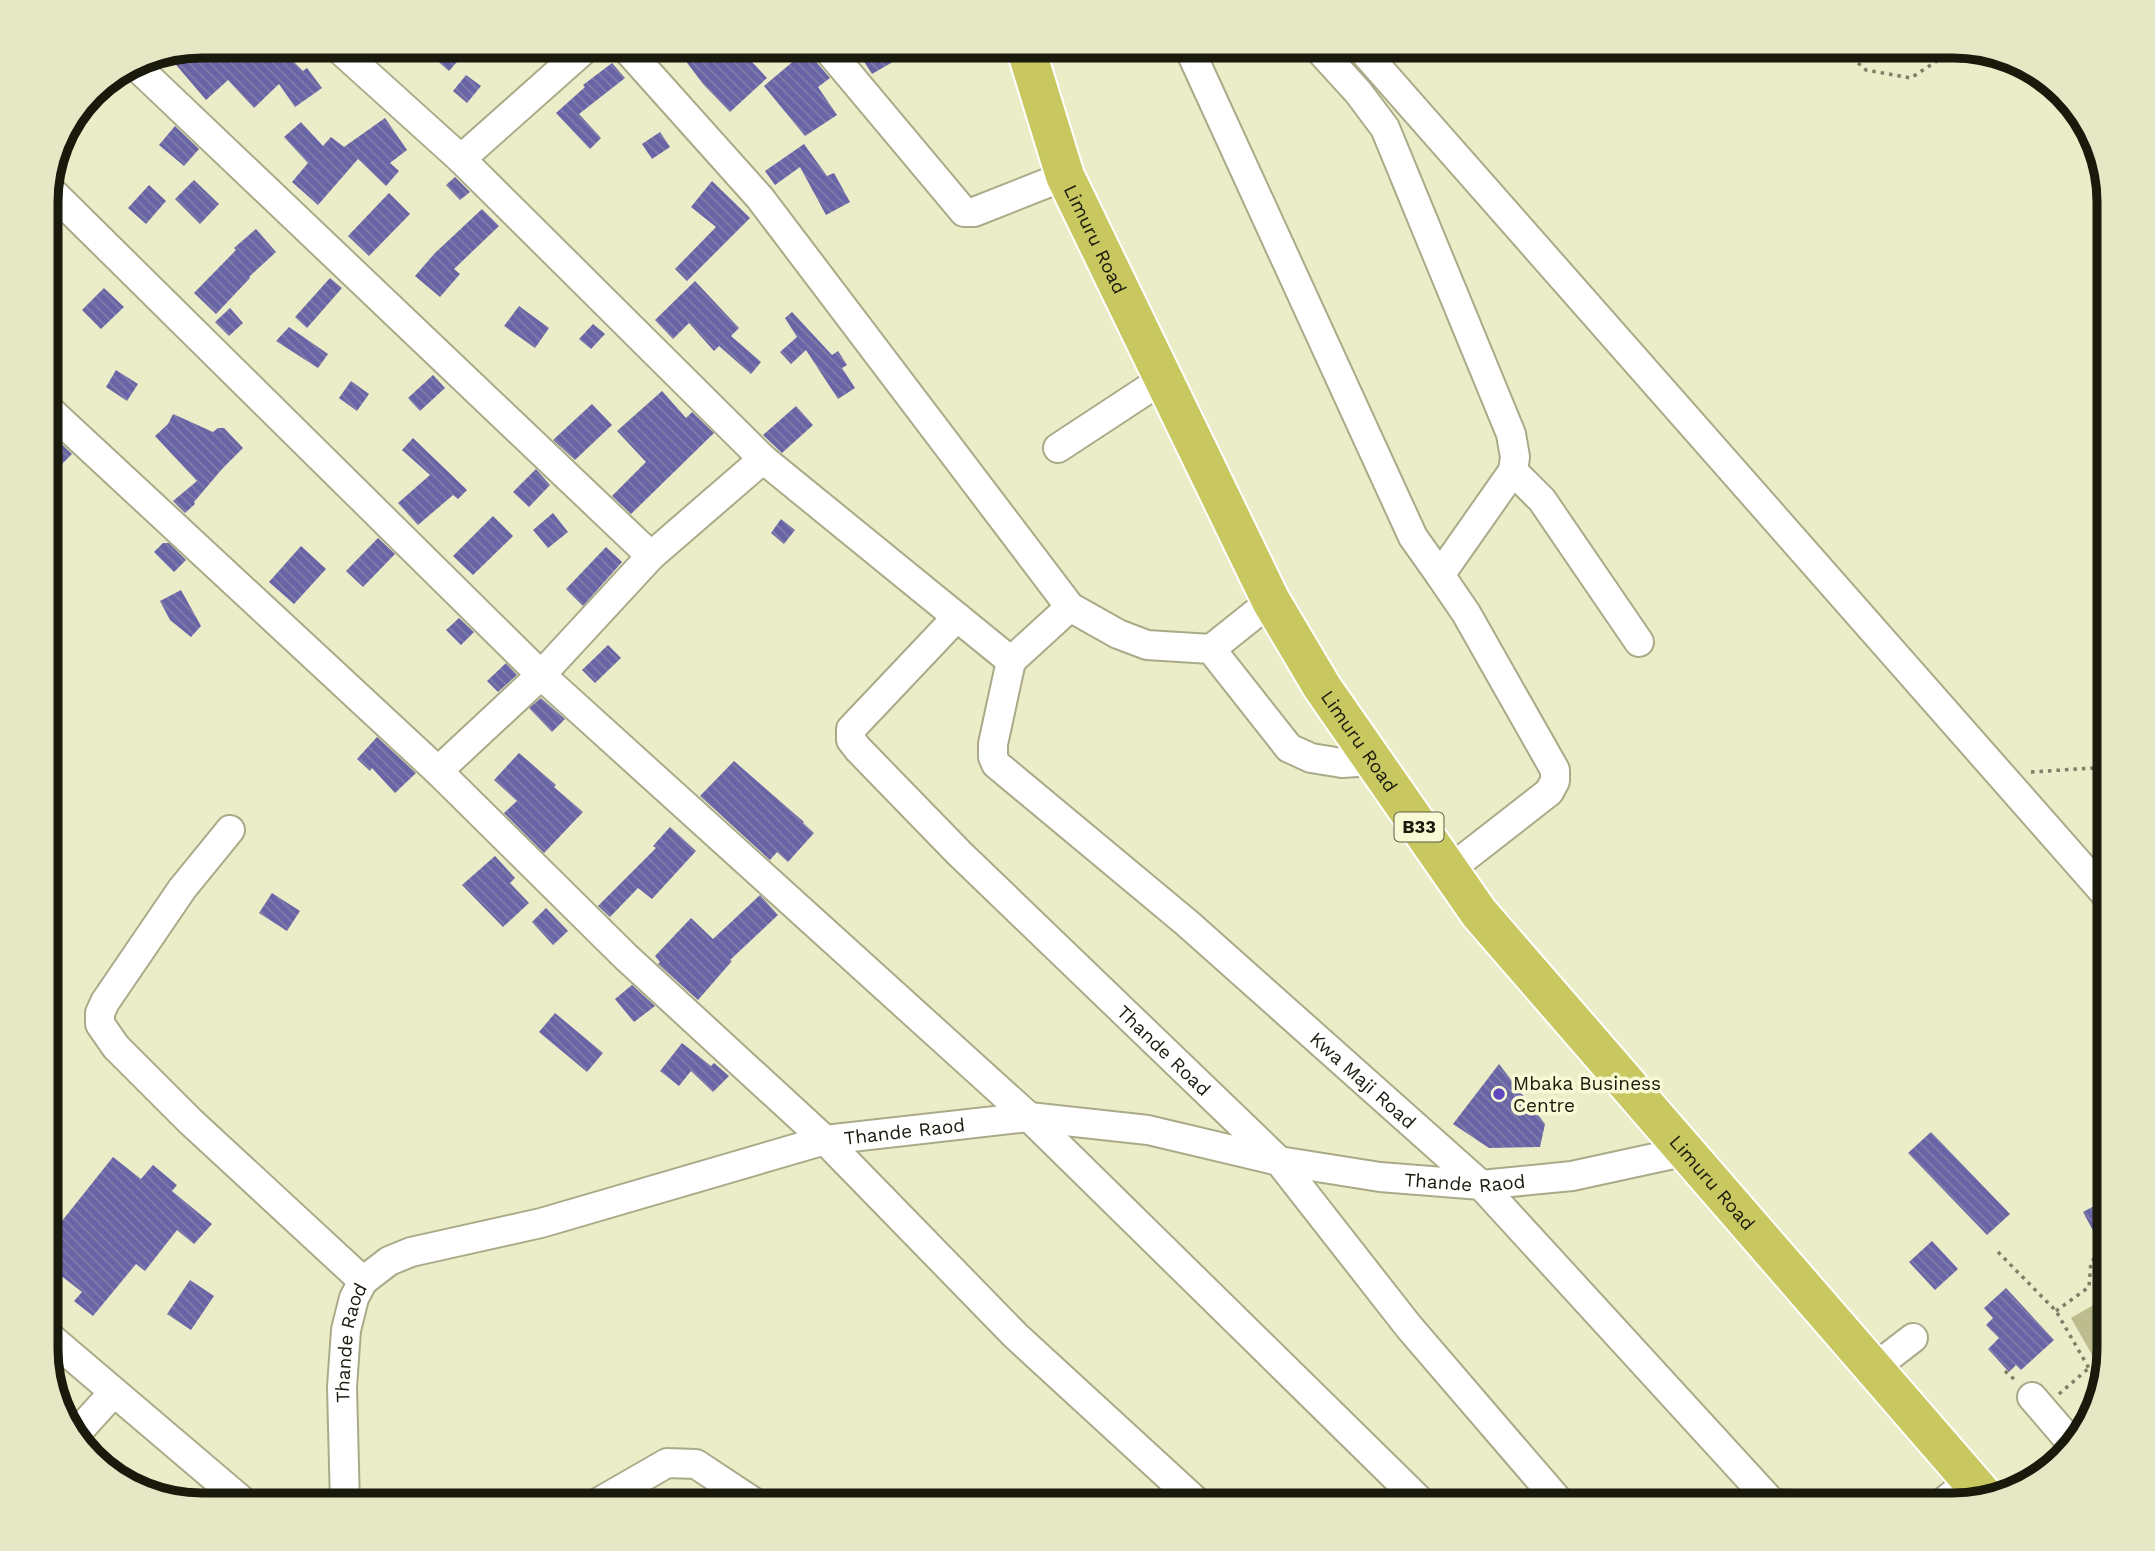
<svg xmlns="http://www.w3.org/2000/svg" width="2155" height="1551" viewBox="0 0 2155 1551" font-family="'Work Sans',sans-serif">
<defs>
<pattern id="building-back-hatch" width="6" height="6" patternUnits="userSpaceOnUse" patternTransform="scale(1.75)"><rect width="6" height="6" fill="#6964a5"/><path d="M-1 5l2 2M0 0l6 6M5-1l2 2" fill="none" stroke="#817eaa"/></pattern>
</defs>
<rect width="100%" height="100%" fill="#ebecc8"/>
<polygon fill="#bcbc8e" points="2109,1296 2109,1350 2102,1372 2071,1318"/>
<g fill="url(#building-back-hatch)">
<polygon points="201,46 278,46 303,71 307,68 322,88 295,107 279,84 254,108 228,80 206,100 166,53"/>
<polygon points="420,46 471,46 449,71"/>
<polygon points="696,46 737,46 767,78 730,112 703,84 682,56"/>
<polygon points="854,46 920,46 872,74"/>
<polygon points="809,48 812,57 830,78 818,87 837,115 805,136 764,86"/>
<polygon points="612,63 625,78 579,114 601,138 590,149 556,113 585,87 583,85"/>
<polygon points="466,75 481,86 467,103 453,91"/>
<polygon points="385,118 407,150 390,163 399,171 386,186 358,159 318,205 292,182 308,163 284,137 301,122 323,146 331,137 344,147"/>
<polygon points="175,126 199,149 184,166 159,145"/>
<polygon points="660,132 670,147 652,159 642,144"/>
<polygon points="804,144 827,176 834,173 850,202 826,215 800,167 775,185 765,171"/>
<polygon points="455,177 470,192 460,200 446,185"/>
<polygon points="194,180 219,204 200,224 175,199"/>
<polygon points="712,181 750,218 687,281 675,269 716,227 691,207"/>
<polygon points="149,185 166,201 146,224 128,208"/>
<polygon points="389,193 410,214 369,256 348,236"/>
<polygon points="482,209 499,226 454,269 460,274 440,297 415,276 435,253"/>
<polygon points="256,229 276,252 249,277 250,278 216,314 194,293 236,250 234,248"/>
<polygon points="330,278 342,288 307,328 295,317"/>
<polygon points="695,281 739,328 731,336 761,362 751,374 719,346 714,351 689,323 673,339 655,320"/>
<polygon points="104,288 124,307 101,329 82,310"/>
<polygon points="519,306 549,328 535,348 504,326"/>
<polygon points="230,308 243,323 229,336 215,322"/>
<polygon points="792,312 832,355 838,351 847,365 842,368 855,388 838,399 806,350 791,364 780,352 797,337 785,318"/>
<polygon points="593,324 605,334 591,349 579,339"/>
<polygon points="289,327 328,354 318,368 276,341"/>
<polygon points="116,370 138,384 127,401 106,387"/>
<polygon points="433,375 445,388 420,411 408,398"/>
<polygon points="351,381 369,394 357,411 339,398"/>
<polygon points="662,391 686,418 692,412 714,433 631,514 612,496 646,462 617,431"/>
<polygon points="592,404 612,425 575,460 553,440"/>
<polygon points="796,406 813,425 782,453 763,435"/>
<polygon points="173,414 213,432 218,428 224,428 243,448 222,469 194,502 195,504 185,513 173,501 197,481 155,436 168,424"/>
<polygon points="413,438 467,490 458,499 453,495 418,525 398,503 430,475 402,450"/>
<polygon points="56,439 72,454 46,480 46,449"/>
<polygon points="536,469 550,485 529,507 513,492"/>
<polygon points="553,513 568,532 548,548 533,530"/>
<polygon points="493,516 513,536 473,575 453,556"/>
<polygon points="781,519 795,530 784,544 771,533"/>
<polygon points="378,538 395,554 363,587 346,571"/>
<polygon points="163,543 169,543 186,560 174,572 154,552"/>
<polygon points="301,546 326,569 294,604 269,582"/>
<polygon points="606,547 622,562 583,606 566,589"/>
<polygon points="181,590 201,626 191,637 170,620 160,601"/>
<polygon points="459,618 474,632 461,645 446,630"/>
<polygon points="608,645 621,658 595,683 582,670"/>
<polygon points="506,663 517,675 498,692 487,681"/>
<polygon points="541,698 565,719 552,732 529,708"/>
<polygon points="377,737 416,773 395,793 372,768 370,771 357,759"/>
<polygon points="519,753 556,785 554,787 583,812 544,853 504,813 517,801 494,780"/>
<polygon points="734,761 804,822 803,823 814,833 788,862 777,852 770,860 700,796"/>
<polygon points="670,827 696,851 652,899 638,888 610,917 598,906 656,848 653,846"/>
<polygon points="495,856 515,878 510,883 529,903 503,927 462,885"/>
<polygon points="272,893 300,911 287,931 259,913"/>
<polygon points="760,895 778,915 730,960 732,961 698,1000 658,964 660,962 655,956 691,918 713,939"/>
<polygon points="546,908 568,931 553,945 532,922"/>
<polygon points="632,985 655,1006 634,1022 615,999"/>
<polygon points="555,1013 603,1053 587,1072 539,1032"/>
<polygon points="682,1043 711,1066 714,1063 729,1076 713,1092 691,1071 679,1086 660,1071"/>
<polygon points="1499,1064 1545,1124 1540,1147 1489,1148 1453,1124"/>
<polygon points="1931,1132 2010,1214 1987,1235 1908,1153"/>
<polygon points="113,1157 141,1179 153,1165 177,1185 172,1191 212,1224 194,1244 177,1230 145,1271 136,1264 93,1316 74,1301 82,1292 46,1264 46,1241"/>
<polygon points="2109,1198 2109,1260 2083,1212"/>
<polygon points="1932,1241 1958,1269 1935,1290 1909,1262"/>
<polygon points="190,1280 214,1296 191,1330 167,1314"/>
<polygon points="2006,1288 2054,1340 2021,1370 2016,1365 2009,1372 1988,1349 1999,1338 1986,1325 1993,1318 1984,1308"/>
</g>
<g fill="none" stroke-linecap="round" stroke-linejoin="round">
<defs>
<g id="minor">
<polyline points="336,46 461,159 763,459 1011,661"/>
<polyline points="624,46 760,198 1070,607 1118,634 1147,645 1211,649 1289,748 1311,758 1342,763 1372,761"/>
<polyline points="825,46 964,212 974,212 1065,176"/>
<polyline points="1188,46 1413,537 1440,575"/>
<polyline points="1316,46 1358,92 1385,128 1511,434 1515,457 1513,471 1440,575 1466,613 1555,770 1555,781 1549,792 1449,870"/>
<polyline points="1359,46 2109,898"/>
<polyline points="133,63 651,556"/>
<polyline points="461,159 588,46"/>
<polyline points="47,187 541,675 1029,1117 1424,1505"/>
<polyline points="46,407 438,771 626,957 825,1140 1016,1336 1200,1505"/>
<polyline points="1058,448 1163,379"/>
<polyline points="1513,471 1542,500 1639,642"/>
<path id="s1" d="M957,617L851,729V740L858,749L959,853L1279,1161L1409,1327L1562,1505"/>
<polyline points="1211,649 1271,601"/>
<path id="s2" d="M1011,661L993,744V757L996,764L1187,923L1481,1185L1774,1505"/>
<polyline points="1011,661 1070,607"/>
<polyline points="438,771 541,675 651,556 763,459"/>
<polyline points="230,830 182,889 105,1002 100,1013 100,1024 116,1047 190,1121 363,1281"/>
<polyline points="46,1334 247,1505"/>
<polyline points="1874,1368 1913,1338"/>
<polyline points="2032,1397 2075,1447"/>
<polyline points="74,1436 114,1392"/>
<polyline points="1773,1504 1797,1505"/>
<path id="s3" d="M345,1505L342,1387L346,1330L354,1298L363,1281L389,1261L411,1252L541,1223L825,1140L1029,1117L1148,1130L1279,1161L1380,1177L1481,1185L1572,1176L1687,1151"/>
<polyline points="594,1505 667,1463 696,1464 758,1505"/>
<polyline points="1940,1505 1971,1480"/>
</g>
<g id="highway">
<path id="s4" d="M1025,46L1065,176L1271,601L1322,687L1479,913L1986,1498"/>
</g>
</defs>
<use href="#minor" stroke="#aa8" stroke-width="32"/>
<use href="#highway" stroke="#fff" stroke-width="42"/>
<g stroke="#7e7f67" stroke-width="3.5" stroke-dasharray="3.5 5" stroke-linecap="butt">
<polyline points="1839,46 1866,70 1911,78 1958,47"/>
<polyline points="2031,772 2109,767"/>
<polyline points="1998,1252 2056,1311 2098,1384"/>
<polyline points="2056,1311 2089,1287 2091,1261 2109,1250"/>
<polyline points="2005,1371 2016,1381"/>
<polyline points="2059,1394 2089,1368"/>
</g>
<use href="#minor" stroke="#fff" stroke-width="28"/>
<use href="#highway" stroke="#c8c760" stroke-width="38"/>
</g>
<circle fill="#5e49c1" stroke="#f8f9d5" stroke-width="2.5" cx="1499" cy="1094" r="7"/>
<g text-anchor="middle" stroke-width="7" stroke-linejoin="round" paint-order="stroke">
<rect fill="#f8f9d5" stroke="#5c5c48" stroke-width="2" x="1394.5" y="812.5" width="49" height="29" rx="5"/>
<g font-size="18" font-weight="bold" fill="#19190c">
<text x="1419" y="833">B33</text>
</g>
<g font-size="19" fill="#19190c" stroke="#f8f9d5">
<text dy="7" stroke="none"><textPath href="#s4" startOffset="206">Limuru Road</textPath></text>
<text dy="7" stroke="none"><textPath href="#s4" startOffset="774">Limuru Road</textPath></text>
<text dy="7" stroke="none"><textPath href="#s1" startOffset="606">Thande Road</textPath></text>
<text dy="7" stroke="none"><textPath href="#s2" startOffset="590">Kwa Maji Road</textPath></text>
<text dy="7" stroke="none"><textPath href="#s3" startOffset="793">Thande Raod</textPath></text>
<text dy="7" stroke="none"><textPath href="#s3" startOffset="1360">Thande Raod</textPath></text>
<text dy="7" stroke="none"><textPath href="#s4" startOffset="1340">Limuru Road</textPath></text>
<text dy="7" stroke="none"><textPath href="#s3" startOffset="163">Thande Raod</textPath></text>
</g>
<g font-size="19" fill="#19190c" stroke="#f8f9d5" text-anchor="start">
<text x="1513" y="1090">Mbaka Business<tspan x="1513" dy="22">Centre</tspan></text>
</g>
</g>
<path d="M0 0H2155V1551H0ZM202 58H1953A144 144 0 0 1 2097 202V1349A144 144 0 0 1 1953 1493H202A144 144 0 0 1 58 1349V202A144 144 0 0 1 202 58Z" fill="#e6e7c5" fill-rule="evenodd"/>
<path fill="none" stroke="#19190c" stroke-width="9" d="M202 58H1953A144 144 0 0 1 2097 202V1349A144 144 0 0 1 1953 1493H202A144 144 0 0 1 58 1349V202A144 144 0 0 1 202 58Z"/>
</svg>
